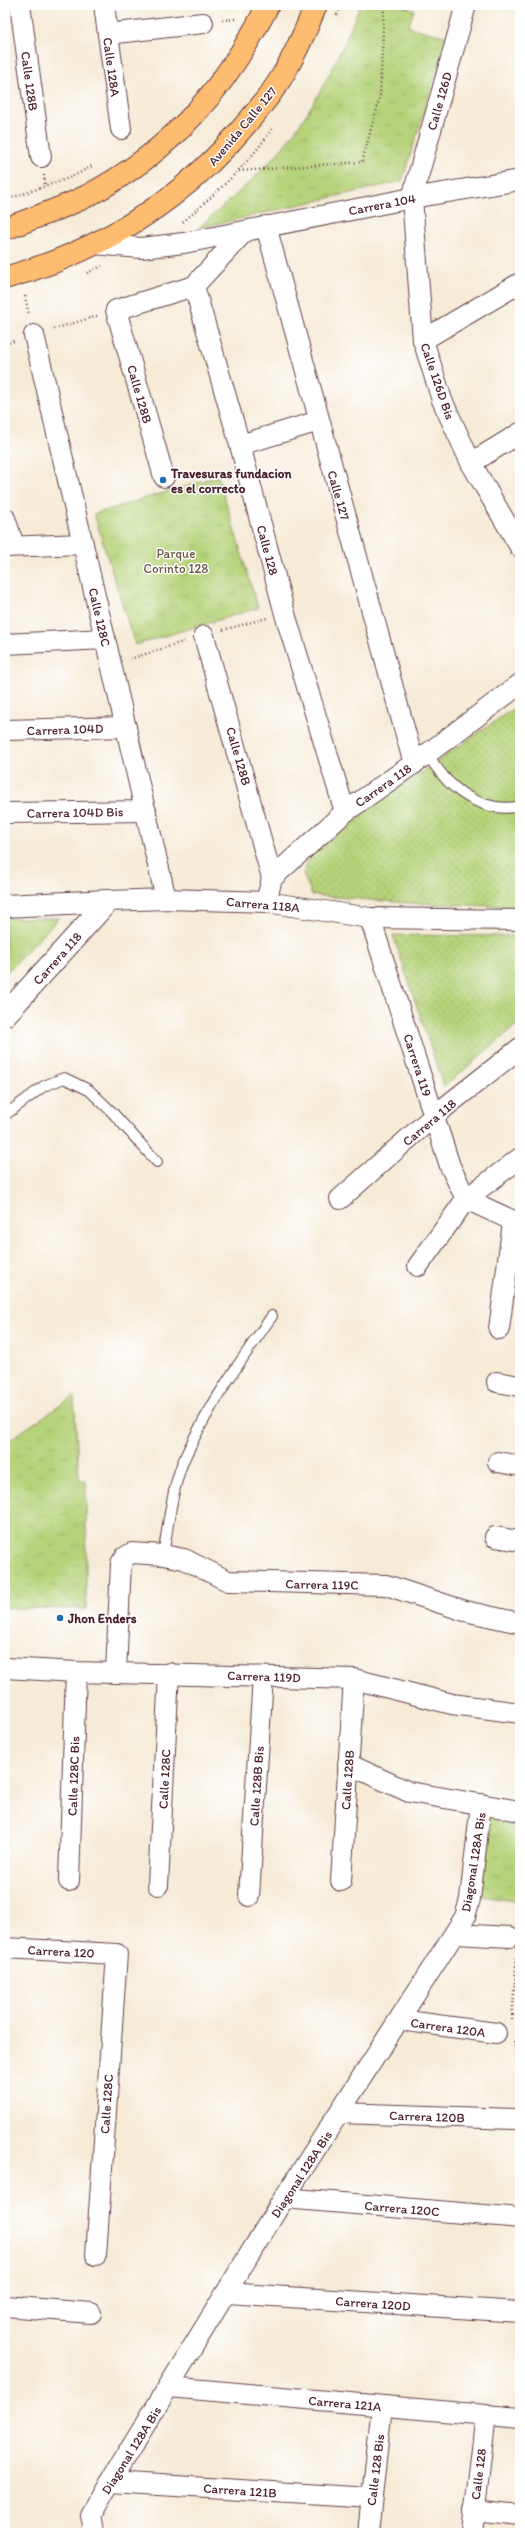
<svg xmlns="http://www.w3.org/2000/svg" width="525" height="2538" viewBox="0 0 525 2538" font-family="Itim,sans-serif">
<defs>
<pattern id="grass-dots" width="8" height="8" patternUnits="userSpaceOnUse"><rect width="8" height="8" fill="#b6d37a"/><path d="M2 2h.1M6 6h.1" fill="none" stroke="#9eb56a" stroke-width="1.8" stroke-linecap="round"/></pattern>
<pattern id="park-tufts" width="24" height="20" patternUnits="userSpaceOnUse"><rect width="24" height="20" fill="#b6d37a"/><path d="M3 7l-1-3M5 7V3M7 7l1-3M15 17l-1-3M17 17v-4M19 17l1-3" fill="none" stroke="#9eb56a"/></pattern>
</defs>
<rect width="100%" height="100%" fill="#fff"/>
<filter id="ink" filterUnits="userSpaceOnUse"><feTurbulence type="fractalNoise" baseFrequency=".025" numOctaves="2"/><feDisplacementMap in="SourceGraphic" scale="8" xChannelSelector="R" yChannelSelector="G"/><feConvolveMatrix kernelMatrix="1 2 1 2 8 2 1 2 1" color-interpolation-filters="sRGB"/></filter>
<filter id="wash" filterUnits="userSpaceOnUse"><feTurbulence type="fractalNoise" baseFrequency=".012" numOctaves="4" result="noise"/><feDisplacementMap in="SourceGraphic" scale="16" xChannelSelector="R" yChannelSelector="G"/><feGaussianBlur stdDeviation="0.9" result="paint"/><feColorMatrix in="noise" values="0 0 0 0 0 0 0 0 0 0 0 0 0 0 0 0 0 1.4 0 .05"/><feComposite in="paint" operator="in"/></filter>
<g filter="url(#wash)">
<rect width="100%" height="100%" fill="#f5ebd7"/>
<g fill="url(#grass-dots)" stroke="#807952">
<polygon points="520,704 520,907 408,903 312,895 303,874 310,857 351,821"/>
<polygon points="393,935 520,936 520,1022 444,1087"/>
</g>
<g fill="url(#park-tufts)" stroke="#807952">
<path d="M360,5H399L414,10L408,27L448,37L402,181L199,228C225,204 253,181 277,154C312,114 341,55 360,5Z"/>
<polygon points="218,476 258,608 135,645 94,514"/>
<polygon points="5,918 59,918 5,974"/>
<polygon points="74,1396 79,1479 86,1481 86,1609 5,1608 5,1443"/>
<polygon points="487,1813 520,1818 520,1862 514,1901 475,1895"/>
</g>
</g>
<g filter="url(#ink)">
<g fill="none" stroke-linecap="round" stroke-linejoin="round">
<defs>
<g id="service">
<path d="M427,754C435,765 443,778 453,786C471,802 497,812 520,806"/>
<polyline points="5,1115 44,1086 64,1078 89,1090 112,1112 157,1162"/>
<path d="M163,1555C169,1522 172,1485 186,1455C209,1405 241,1360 272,1316"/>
</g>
<g id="minor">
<polyline points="20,5 41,157"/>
<polyline points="104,5 121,129"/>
<polyline points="466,5 412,198 423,340 442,400 471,463 520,547"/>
<polyline points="108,34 203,23"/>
<polyline points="266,226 414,764"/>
<polyline points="94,244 141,248 184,243 412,198 520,180"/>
<polyline points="194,286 240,445 285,614 345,812"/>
<polyline points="34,335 166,899"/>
<polyline points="423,340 520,283"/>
<polyline points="240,445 319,421"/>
<polyline points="471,463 520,433"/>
<polyline points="164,477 116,310 194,286 244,232"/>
<polyline points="5,518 14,546"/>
<polyline points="5,547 83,544"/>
<polyline points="204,636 272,878"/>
<polyline points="5,644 105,639"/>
<polyline points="5,730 126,727"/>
<polyline points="5,813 146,811"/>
<polyline points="108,901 166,899 266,902 370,918 520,920"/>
<polyline points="266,902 272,878 345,812 427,754 520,684"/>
<polyline points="370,918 450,1166 466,1199 520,1224"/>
<polyline points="340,1199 435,1115 520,1048"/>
<polyline points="418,1266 466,1199 520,1158"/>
<polyline points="499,1329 513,1222"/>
<polyline points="497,1382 520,1386"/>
<polyline points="498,1462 520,1466"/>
<polyline points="495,1537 520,1541"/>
<polyline points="5,1668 76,1672 354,1679 452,1704 520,1713"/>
<polyline points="116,1672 121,1563 125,1557 132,1553 163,1555 184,1559 228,1581 386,1585 465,1611 520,1623"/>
<polyline points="348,1764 409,1792 520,1811"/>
<polyline points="69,1881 76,1672"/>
<polyline points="341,1881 354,1679"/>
<polyline points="158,1885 169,1673"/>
<polyline points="249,1896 263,1677"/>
<polyline points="456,1934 510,1937"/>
<polyline points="5,1948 117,1954 96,2255"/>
<polyline points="400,2020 496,2033"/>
<polyline points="340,2113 514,2119"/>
<polyline points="284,2198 520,2218"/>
<polyline points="227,2293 520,2312"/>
<polyline points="5,2306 91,2313"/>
<polyline points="169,2387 520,2418"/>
<polyline points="110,2482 371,2498"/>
<polyline points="474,2510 520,2515"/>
<polyline points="94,2533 91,2515 110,2482 284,2198 465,1917 470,1899 481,1804"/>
<polyline points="368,2533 382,2406"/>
<polyline points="472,2533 486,2414"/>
</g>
<g id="tertiary">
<polyline points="5,906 108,901"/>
<polyline points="5,1015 108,901"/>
</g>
<g id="primary">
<path d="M5,229C32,218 61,209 87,196C172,151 225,89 268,5"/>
<path d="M5,278C102,251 182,201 246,124C258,110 271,95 281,78C295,55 306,30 316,5"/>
</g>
</defs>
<use href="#service" stroke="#643e45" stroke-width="12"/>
<use href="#minor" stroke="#643e45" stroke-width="22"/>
<use href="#tertiary" stroke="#643e45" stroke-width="24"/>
<use href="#primary" stroke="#643e45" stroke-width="24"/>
<g stroke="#643e45" stroke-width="2.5" stroke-dasharray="1 3" stroke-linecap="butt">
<polyline points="337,15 341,5"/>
<polyline points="222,20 236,19"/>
<polyline points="239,171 362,162 380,96 384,5"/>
<polyline points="44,175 45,186"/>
<polyline points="5,200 72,177 92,166"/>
<path d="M183,222C216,193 248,165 272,129"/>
<polyline points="87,273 102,266"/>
<polyline points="25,296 29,315"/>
<polyline points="5,302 12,300"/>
<polyline points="54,329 97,316"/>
<polyline points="5,344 14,341"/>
<polyline points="223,630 267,618"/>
<polyline points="130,659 186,641"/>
<polyline points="512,2019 517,1955"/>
<polyline points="514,2042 520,2076"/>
</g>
<use href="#service" stroke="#fff" stroke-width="10"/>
<use href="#minor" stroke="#fff" stroke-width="20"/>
<use href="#tertiary" stroke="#fff" stroke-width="22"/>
<use href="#primary" stroke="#febc70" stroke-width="22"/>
</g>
</g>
<g fill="#1f6fb2" stroke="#fff" stroke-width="1.5">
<circle cx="163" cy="480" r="4"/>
<circle cx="60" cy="1618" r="4"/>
</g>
<g text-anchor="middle" stroke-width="3" stroke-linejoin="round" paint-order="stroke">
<g font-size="13" fill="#4a1f2b" stroke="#fff">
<text transform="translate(112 67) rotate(82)" y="5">Calle 128A</text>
<text transform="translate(30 81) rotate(82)" y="5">Calle 128B</text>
<text transform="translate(439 101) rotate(-74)" y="5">Calle 126D</text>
<text transform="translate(242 126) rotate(-50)" y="5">Avenida Calle 127</text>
<text transform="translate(382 204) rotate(-11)" y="5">Carrera 104</text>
<text transform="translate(438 381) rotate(71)" y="5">Calle 126D Bis</text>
<text transform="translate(140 394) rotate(74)" y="5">Calle 128B</text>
<text transform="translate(339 495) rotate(74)" y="5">Calle 127</text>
<text transform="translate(268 550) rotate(75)" y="5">Calle 128</text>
<text transform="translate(100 617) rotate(77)" y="5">Calle 128C</text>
<text transform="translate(65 729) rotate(-2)" y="5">Carrera 104D</text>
<text transform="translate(239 756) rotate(74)" y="5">Calle 128B</text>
<text transform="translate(383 785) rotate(-35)" y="5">Carrera 118</text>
<text transform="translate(75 812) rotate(-1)" y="5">Carrera 104D Bis</text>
<text transform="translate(263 904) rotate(5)" y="5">Carrera 118A</text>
<text transform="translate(57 958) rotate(-48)" y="5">Carrera 118</text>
<text transform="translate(418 1065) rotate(72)" y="5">Carrera 119</text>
<text transform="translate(429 1122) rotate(-40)" y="5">Carrera 118</text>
<text transform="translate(322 1584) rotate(1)" y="5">Carrera 119C</text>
<text transform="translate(264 1676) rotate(2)" y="5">Carrera 119D</text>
<text transform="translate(73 1776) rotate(-88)" y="5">Calle 128C Bis</text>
<text transform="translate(164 1779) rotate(-87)" y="5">Calle 128C</text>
<text transform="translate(347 1780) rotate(-86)" y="5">Calle 128B</text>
<text transform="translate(256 1786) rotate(-86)" y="5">Calle 128B Bis</text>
<text transform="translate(473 1862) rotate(-81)" y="5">Diagonal 128A Bis</text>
<text transform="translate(61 1951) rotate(3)" y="5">Carrera 120</text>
<text transform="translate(448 2027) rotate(8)" y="5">Carrera 120A</text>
<text transform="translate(106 2104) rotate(-86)" y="5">Calle 128C</text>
<text transform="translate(427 2116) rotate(2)" y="5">Carrera 120B</text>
<text transform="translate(301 2174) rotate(-57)" y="5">Diagonal 128A Bis</text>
<text transform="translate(402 2208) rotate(5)" y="5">Carrera 120C</text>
<text transform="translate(373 2303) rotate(4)" y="5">Carrera 120D</text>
<text transform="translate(345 2403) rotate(5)" y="5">Carrera 121A</text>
<text transform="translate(131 2450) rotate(-58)" y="5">Diagonal 128A Bis</text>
<text transform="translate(375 2470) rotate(-83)" y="5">Calle 128 Bis</text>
<text transform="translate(478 2474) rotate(-83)" y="5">Calle 128</text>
<text transform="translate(240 2490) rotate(4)" y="5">Carrera 121B</text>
</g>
<g font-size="13" font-weight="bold" fill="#4a1f2b" stroke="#fff" text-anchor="start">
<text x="171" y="478">Travesuras fundacion<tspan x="171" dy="15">es el correcto</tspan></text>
<text x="68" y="1623">Jhon Enders</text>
</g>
<g font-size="13" fill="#6a5543" stroke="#fff">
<text x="176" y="558">Parque<tspan x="176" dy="15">Corinto 128</tspan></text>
</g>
</g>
<rect width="525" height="2538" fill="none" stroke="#fff" stroke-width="20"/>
</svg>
